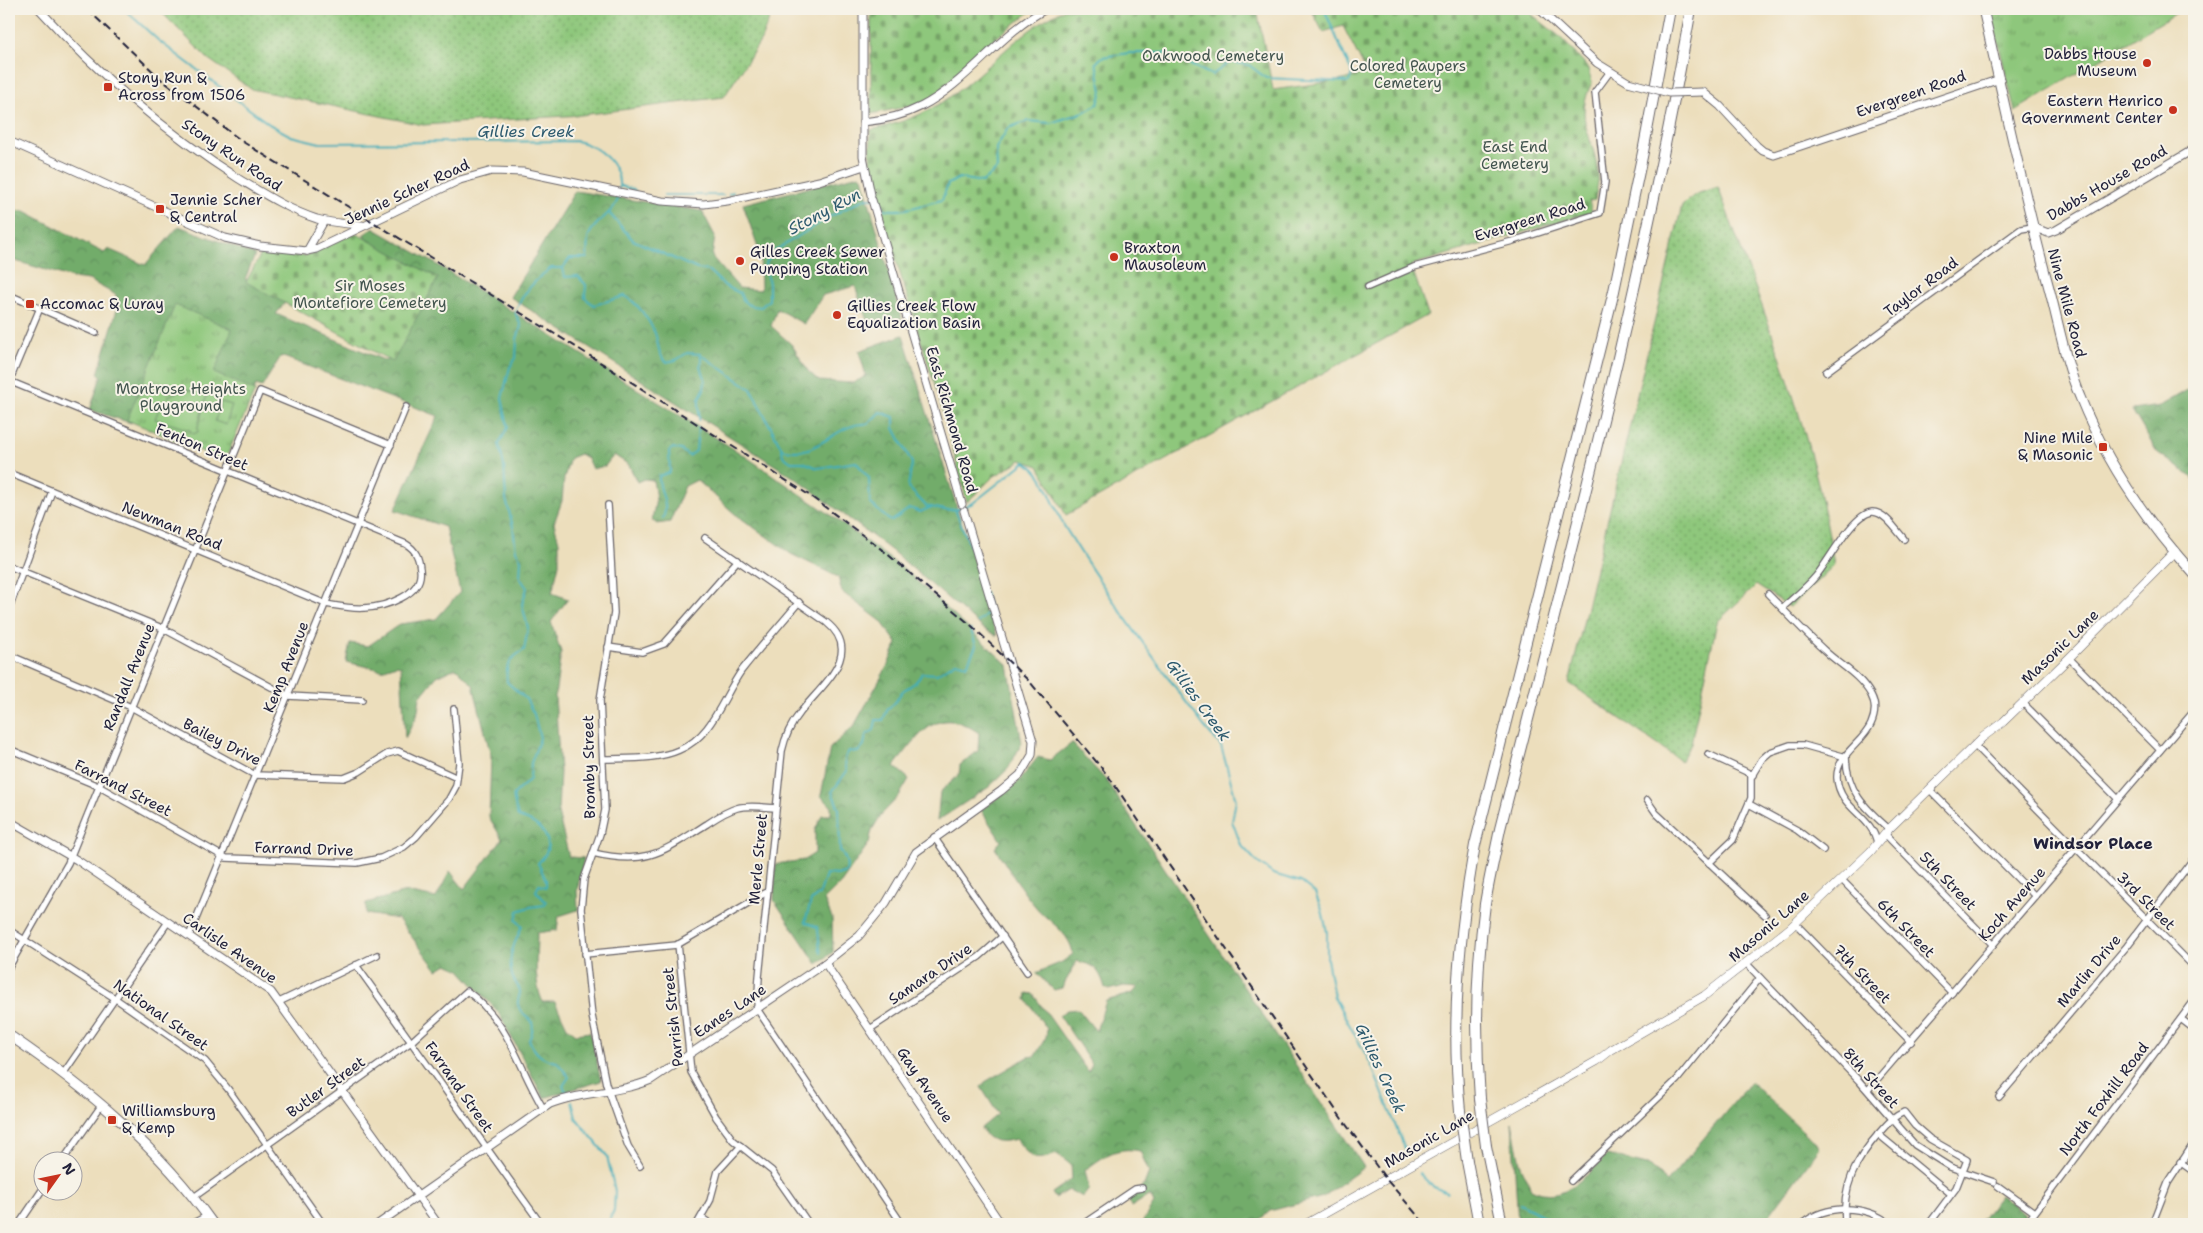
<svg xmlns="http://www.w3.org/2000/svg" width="2203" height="1233" viewBox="0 0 2203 1233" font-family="'Shantell Sans',sans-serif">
<defs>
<pattern id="grass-dots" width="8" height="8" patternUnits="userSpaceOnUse" patternTransform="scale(1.25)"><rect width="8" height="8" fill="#8ec77b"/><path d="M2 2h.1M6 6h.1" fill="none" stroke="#74a166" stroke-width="1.8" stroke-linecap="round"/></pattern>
<pattern id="forest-crowns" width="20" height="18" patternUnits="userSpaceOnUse" patternTransform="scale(1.25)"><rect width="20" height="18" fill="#72ac6b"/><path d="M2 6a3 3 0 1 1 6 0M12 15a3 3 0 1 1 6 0" fill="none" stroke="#5d8c59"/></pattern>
<pattern id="cemetery-stones" width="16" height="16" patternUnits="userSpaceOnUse" patternTransform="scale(1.25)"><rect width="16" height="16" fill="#8ec77b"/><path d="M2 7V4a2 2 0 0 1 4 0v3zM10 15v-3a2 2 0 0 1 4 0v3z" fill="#74a166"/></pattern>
<pattern id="park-tufts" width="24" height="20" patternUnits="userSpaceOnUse" patternTransform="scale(1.25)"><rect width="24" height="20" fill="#8ec77b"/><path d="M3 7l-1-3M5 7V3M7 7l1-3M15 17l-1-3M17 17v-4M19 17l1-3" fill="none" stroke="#74a166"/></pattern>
</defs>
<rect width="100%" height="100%" fill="#f7f3e8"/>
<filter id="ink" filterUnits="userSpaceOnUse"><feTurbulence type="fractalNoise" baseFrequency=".02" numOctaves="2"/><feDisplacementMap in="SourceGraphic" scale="10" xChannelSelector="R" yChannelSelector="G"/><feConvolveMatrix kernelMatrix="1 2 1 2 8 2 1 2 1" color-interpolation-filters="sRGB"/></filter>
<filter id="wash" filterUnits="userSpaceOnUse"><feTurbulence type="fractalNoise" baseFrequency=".0096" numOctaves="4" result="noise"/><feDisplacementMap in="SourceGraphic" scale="20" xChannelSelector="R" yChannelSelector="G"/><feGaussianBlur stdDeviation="1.12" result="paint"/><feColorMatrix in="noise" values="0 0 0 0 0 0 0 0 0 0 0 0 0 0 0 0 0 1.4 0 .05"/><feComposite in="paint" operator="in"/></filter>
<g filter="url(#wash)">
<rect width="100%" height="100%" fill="#ecdebc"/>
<g fill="url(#grass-dots)" stroke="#58745b">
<polygon points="158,9 773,9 761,40 724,97 581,115 423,125 251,89 207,58"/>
<path d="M1718,187C1763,311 1815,434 1834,565L1790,607L1756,585L1717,622L1691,743L1681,761L1569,683L1682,205L1696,194Z"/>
</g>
<g fill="url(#forest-crowns)" stroke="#4a6753">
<polygon points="859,175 862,177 902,318 869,326 855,286 823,295 804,324 777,309 771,326 792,345 808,371 819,381 853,383 866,376 859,351 903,335 997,636 984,629 892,551 798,480 510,297 575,191 702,211 715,236 712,257 739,288 761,290 760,254 743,204"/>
<path d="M9,210L25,211L104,253L108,249L145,265L179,226L255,255L245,279L276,289L299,285L276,314L386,361L403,328L410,289L363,235L373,228L436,264L745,456L828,513L905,570L1008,665L1022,743L1008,769L989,787L937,821L940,792L959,775L960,765L978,751L979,733C936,703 921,734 894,766L909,779L899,796L881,815L872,830L869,843L841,883L824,900L832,918L833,952L817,964L774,900L776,864L804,860L815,853V830L822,815H831V806L821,796L830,748L854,726L888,665L897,643L881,621L842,592L838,577L791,554L735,514L697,480L685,486L670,522L657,524L652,520L656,499L653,480L644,479L637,482L629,465L614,455L605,466L592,469L587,458L580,454L570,458L564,478L562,501L554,523L559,542V564L552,593L568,599L551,622L561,652L555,696L560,771L558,813L569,857L584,858L577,891L578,910L559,916L557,930L537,933C537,955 533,982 543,1002H555L567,1027L576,1034L590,1032L601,1081L544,1098L498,1012L460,970L447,964L437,970L398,919L366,914V903L406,892L436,898L450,871L464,889L502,839L489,817L491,756L473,685L456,668L437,676L420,697L417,716L405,738L401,666L396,665L382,670L346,662L350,643L368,646L400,624L436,619L460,592L445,527L395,510L438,416L281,356L262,387L256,385L253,395L216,385L181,320L131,423L90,410L101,376L98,374L118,306L116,295L89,280L73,278L9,259Z"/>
<polygon points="2194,386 2194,479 2157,452 2132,410 2160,406"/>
<path d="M1072,743L1105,779L1364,1167L1323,1197L1270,1211L1254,1224H1141L1154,1203L1150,1195L1131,1207L1128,1198L1144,1185L1149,1172L1140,1151C1115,1146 1105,1156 1085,1170L1089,1189L1083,1197L1069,1190L1055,1198L1052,1193L1072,1179L1071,1165L1057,1154C1032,1163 1032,1159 1016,1139C1002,1143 988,1143 981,1128L998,1114L981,1087L985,1082L1028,1057L1035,1056L1046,1037L1047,1029L1026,999L1027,993L1033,994L1088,1072L1092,1064L1059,1015L1067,1010L1078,1009L1096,1031L1106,1001L1133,993L1138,987L1124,986L1109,990L1105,988C1100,970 1094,965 1077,961L1062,988L1054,990L1036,973L1062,962L1073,954C1070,932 1048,922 1035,906C1020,889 1008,867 995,848L1001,841L981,810L1018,782L1038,757L1050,760Z"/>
<path d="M1751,1082L1820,1147L1763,1224H1518L1512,1122L1520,1163L1531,1189C1562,1205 1586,1176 1607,1155L1651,1166L1667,1182Z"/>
<polygon points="2000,1195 2024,1214 2026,1224 1978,1224"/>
</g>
<g fill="url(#cemetery-stones)" stroke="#58745b">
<polygon points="871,9 1034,9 980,50 929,102 871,114"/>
<path d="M1065,9H1217L1258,15L1273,90L1343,80L1367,73L1343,26L1323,32L1311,9H1525L1559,36L1587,66L1592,82C1573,122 1594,135 1598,173C1599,182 1596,191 1595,200L1589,201L1592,212L1411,265L1428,315L1066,515L1039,466L1021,460L993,477L967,502L942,409L875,192L870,170L871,130C891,125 910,120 929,110C979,83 1012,33 1065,9Z"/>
<polygon points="355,233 438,278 393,362 246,282 263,250 293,256 305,256"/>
</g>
<g fill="url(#park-tufts)" stroke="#58745b">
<polygon points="1990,9 2183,9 2015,111"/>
<polygon points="175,305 232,329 214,373 255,391 226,458 222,460 127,420"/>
</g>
<g fill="#8ec77b" stroke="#58745b">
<path d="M187,390L207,394L198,426V432L193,434L190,430L155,419C161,402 168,392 187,390Z"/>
<polygon points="221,402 232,405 226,425 215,421"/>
</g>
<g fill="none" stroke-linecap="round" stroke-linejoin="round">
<g stroke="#3eadbb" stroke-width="2">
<path d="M124,9L159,41L269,124L291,136L320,143L576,141C597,145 622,164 619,189"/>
<polyline points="620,186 635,190"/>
<path d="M619,194C617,212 597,219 590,233C586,239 588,251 587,258H570L563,268L565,277L578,276L586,285L585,298L594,305L625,296C638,303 649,320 655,333C659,344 657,353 666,362L676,360L687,353L700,354L751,389L782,449C820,460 835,421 868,424L880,412L894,417V428L912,463L908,487L926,506L945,510L958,509L973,503L1025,462C1048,474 1052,507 1066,529C1108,597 1156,661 1203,725L1221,746L1236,800L1232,821L1241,845L1256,861L1273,874L1301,882L1315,893L1322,910L1327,932V959L1334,997L1370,1062L1408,1156"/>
<polyline points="729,194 733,192"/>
<polyline points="664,195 723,195"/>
<path d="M609,213L633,240L697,269L709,271L725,286L740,293C744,305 749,306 761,307L769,300V284L765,264L776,250L831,216L866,198H879L884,209C905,213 922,204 942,200L948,184L959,178L982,182L997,169L996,148L1008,128L1028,121L1051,123L1084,112L1098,104L1102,91L1096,63L1102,57L1129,53H1165L1212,75L1230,62L1249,65L1266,78L1349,82L1352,73L1324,9"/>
<path d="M563,268H551C536,279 522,294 515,312L521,326L517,339L516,358L510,367L502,398L508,427L499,444L504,466L506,499L513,527L516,551L521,559L520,578L527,588L522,604L528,628L524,650C509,659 505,664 507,682L526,699L534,714L540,738L531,763L530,779C512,799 510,786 518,817C541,823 560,843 538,863L546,880V887L539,885L536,891L546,902L545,905L530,907L518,911L516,920L522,926C515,944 507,954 512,975C513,981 520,987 520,992C520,996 517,1000 518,1004C520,1020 541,1013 529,1040C536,1055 542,1059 557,1062L569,1077L563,1086L567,1093"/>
<polyline points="699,420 699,399 704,389 705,378 700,366 702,361 700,354"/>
<polyline points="782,449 783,456 791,462 803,462 818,468 856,462 869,478 870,503 889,520 892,521 910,508 920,512 931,507"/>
<polyline points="955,509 973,553"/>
<path d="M663,518C670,502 658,492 659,476L670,472L669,451L673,448L681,450L689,456L696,451L698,428"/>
<polyline points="978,622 990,612 985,593"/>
<path d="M821,953C818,944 820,936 817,927L805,922L811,901L820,893L826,874L837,875L846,872C848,864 846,857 840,851L839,809L832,792L847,771C845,762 843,758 849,751L858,752L864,745L866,735L874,730L876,720H883L888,708C900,701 897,695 904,690C912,685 918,682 922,673L937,674L956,662L967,665L976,646L971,630"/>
<polyline points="572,1101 576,1118 607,1156 615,1191 614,1210 608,1224"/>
<polyline points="1419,1173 1432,1186 1447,1193"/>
<polyline points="1520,1204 1559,1224"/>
</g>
</g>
</g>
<g filter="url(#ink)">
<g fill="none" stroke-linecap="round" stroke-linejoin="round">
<defs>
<g id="minor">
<polyline points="1368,287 1414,267 1513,241 1600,213 1605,182 1595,92 1609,73"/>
<polyline points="9,295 96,333"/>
<polyline points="1826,372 2021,229 2033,227"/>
<path d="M9,381L406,544C416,550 419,558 420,569C424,595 385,607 364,608C351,609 338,606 326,604L9,473"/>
<polyline points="9,382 40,308"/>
<polyline points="608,505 614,613 600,700 605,810 600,834 584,879 581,909 592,1016 606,1084 628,1146 640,1166"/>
<path d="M705,538L826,622C866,654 819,687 800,713C791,724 785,737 782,751L759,977L757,1009L902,1224"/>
<polyline points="9,566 162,628 288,696 362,700"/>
<path d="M1768,594C1787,613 1805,633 1825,651C1840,665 1860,675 1871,695C1876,704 1875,715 1871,724C1863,743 1836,755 1837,778C1839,809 1872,815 1877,843"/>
<path d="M1782,608C1793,598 1806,588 1816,576C1828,562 1853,514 1872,512C1884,511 1897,531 1904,539"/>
<polyline points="9,609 52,491"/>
<polyline points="608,647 642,652 664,644 738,560"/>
<polyline points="9,655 131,707 255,775 344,778 359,772 387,754 398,751 457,778"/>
<polyline points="2069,658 2160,750"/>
<polyline points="2023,703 2118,799"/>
<polyline points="1974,745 2194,967"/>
<polyline points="9,749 98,786 226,858 357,863 381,858 404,847 416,837 449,799 456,786 459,763 454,709"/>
<polyline points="1708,754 1753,775"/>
<path d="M1846,757C1847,791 1864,807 1889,829"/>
<path d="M603,759C627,758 657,760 679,750C713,736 722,698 742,670C760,647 780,625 799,602"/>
<polyline points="1930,790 2035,896"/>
<polyline points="1647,800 1656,813 1765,915"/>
<polyline points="1749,804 1797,830 1823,850"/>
<polyline points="1885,834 1993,945"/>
<polyline points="934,837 1027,972"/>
<path d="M593,853C647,866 662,852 707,824C716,818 726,811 737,808C749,805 762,807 775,808"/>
<polyline points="1709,863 1733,840 1751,798 1751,777 1762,759 1770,752 1790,745 1803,745 1846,757"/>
<polyline points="1842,880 1952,993"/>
<polyline points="1795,923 1911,1042"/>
<polyline points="9,930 116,999 205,1061 228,1089 323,1224"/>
<polyline points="189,936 406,407"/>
<polyline points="678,944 691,1072 716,1117 733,1140 772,1171 809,1224"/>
<polyline points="585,954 677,945 767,892"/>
<polyline points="1747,964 1860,1082 1915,1145 1950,1167 1994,1182"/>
<polyline points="356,965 541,1224"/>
<polyline points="9,967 68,863 260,391 391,445"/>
<polyline points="279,1002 377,955"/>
<polyline points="2181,1019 2194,1029"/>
<polyline points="870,1029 979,957 1003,936"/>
<polyline points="63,1074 168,922"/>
<polyline points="1868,1090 2194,711"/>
<polyline points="1999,1097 2127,946 2194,858"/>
<polyline points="1878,1134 1951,1194"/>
<polyline points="63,1160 101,1106"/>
<polyline points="2180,1162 2194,1172"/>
<polyline points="1571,1181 1677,1080 1760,978"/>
<polyline points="1998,1186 2034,1212"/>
<path d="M194,1197L411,1042L467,991C510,1023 517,1064 543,1108"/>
<polyline points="702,1218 711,1224"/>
<polyline points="19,1224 42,1190"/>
<polyline points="191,1224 207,1216"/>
<polyline points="697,1224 710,1201 718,1171 741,1146"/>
<polyline points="1083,1224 1135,1189 1142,1188"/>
<path d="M1802,1224C1826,1204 1865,1204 1890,1224"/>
<path d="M1845,1224C1842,1187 1855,1160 1880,1132C1887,1124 1894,1116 1904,1112L1915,1126L1930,1139L1967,1160L1956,1188L1929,1224"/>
<polyline points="2026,1224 2194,1001"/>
<polyline points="2152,1224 2168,1183 2194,1143"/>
</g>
<g id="tertiary">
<path d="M39,9C98,74 165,132 239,179C264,194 289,210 317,219C332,223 347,224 362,225"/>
<polyline points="863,9 863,156 871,195"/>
<polyline points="1539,9 1597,63 1628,82"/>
<polyline points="1703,92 1720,106 1757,146 1763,151 1774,155 2000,79"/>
<path d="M863,122C884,120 903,116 922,106C968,82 999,34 1046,9"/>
<polyline points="9,141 225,238 260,246 307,251 316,249 460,180 492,171 523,172 662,201 704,204 727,201 819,181 864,166"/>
<polyline points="872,200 962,504"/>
<polyline points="2033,227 2048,233 2056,230 2194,149"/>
<polyline points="307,251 324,221"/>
<polyline points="9,821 77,860 271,992 438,1224"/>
<polyline points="825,963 1001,1224"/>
<path d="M378,1224L550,1104C582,1091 618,1094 651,1080L825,963L859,936L886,903L916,852L1001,791L1020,775L1032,755L1033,741L964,511"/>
</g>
<polyline id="secondary" points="1306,1224 1597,1061 1611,1050 1704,996 1790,928 1871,851 1889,829 1983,737 2003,722 2069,658 2175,551"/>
<g id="primary">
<path d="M1983,9C2004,102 2024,196 2049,288C2059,325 2065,362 2080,397C2106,462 2147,522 2194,574"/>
<path d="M9,1035C85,1087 160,1148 213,1224"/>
</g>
<g id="motorway">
<path d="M1480,1099C1475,1034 1476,969 1485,904C1489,879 1495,854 1500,829C1569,556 1642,286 1691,9"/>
<path d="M1460,1111C1451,1020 1459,934 1475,845L1614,291L1643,152L1670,9"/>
<polyline points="1486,1146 1502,1224"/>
<polyline points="1467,1161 1479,1224"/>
</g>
</defs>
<use href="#minor" stroke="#696468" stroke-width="8"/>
<use href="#tertiary" stroke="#696468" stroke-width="9"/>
<use href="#secondary" stroke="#696468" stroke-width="9"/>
<use href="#primary" stroke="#696468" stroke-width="11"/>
<use href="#motorway" stroke="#696468" stroke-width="12"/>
<use href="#minor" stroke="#fff" stroke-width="5.5"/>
<use href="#tertiary" stroke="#fff" stroke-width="7"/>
<use href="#secondary" stroke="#fff" stroke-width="8"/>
<use href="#primary" stroke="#fff" stroke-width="9"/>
<use href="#motorway" stroke="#fff" stroke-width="10"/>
<polyline stroke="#22223b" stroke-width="2" stroke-dasharray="8 4" stroke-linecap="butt" points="87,9 162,80 243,142 576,347 809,495 885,552 973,627 1030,682 1109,777 1342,1119 1386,1179 1425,1224"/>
<defs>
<polyline id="tertiary-bridge" points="1628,82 1669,93 1703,92"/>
<g id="motorway-bridge">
<polyline points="1480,1099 1486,1146"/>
<polyline points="1460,1111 1467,1161"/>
</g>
</defs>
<use href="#tertiary-bridge" stroke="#696468" stroke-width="9" stroke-linecap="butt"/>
<use href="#motorway-bridge" stroke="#696468" stroke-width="12" stroke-linecap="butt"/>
<use href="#tertiary-bridge" stroke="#fff" stroke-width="7"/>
<use href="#motorway-bridge" stroke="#fff" stroke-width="10"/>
</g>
</g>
<g fill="#c8321e" stroke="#f7f3e8" stroke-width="2">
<circle cx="2147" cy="63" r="5"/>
<rect x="103" y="82" width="10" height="10" rx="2.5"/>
<circle cx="2173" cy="110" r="5"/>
<rect x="155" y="204" width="10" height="10" rx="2.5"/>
<circle cx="1114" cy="257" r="5"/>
<circle cx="740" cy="261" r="5"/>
<rect x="25" y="299" width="10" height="10" rx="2.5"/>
<circle cx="837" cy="315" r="5"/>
<rect x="2098" y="442" width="10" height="10" rx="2.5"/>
<rect x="107" y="1115" width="10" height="10" rx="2.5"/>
</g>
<g text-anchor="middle" stroke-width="4" stroke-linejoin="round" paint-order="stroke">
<g font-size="15" fill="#22223b" stroke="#f7f3e8" text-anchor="start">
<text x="2137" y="59" text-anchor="end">Dabbs House<tspan x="2137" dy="17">Museum</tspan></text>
<text x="118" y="83">Stony Run &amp;<tspan x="118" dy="17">Across from 1506</tspan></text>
<text x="2163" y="106" text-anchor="end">Eastern Henrico<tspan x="2163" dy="17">Government Center</tspan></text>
<text x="170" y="205">Jennie Scher<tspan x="170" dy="17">&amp; Central</tspan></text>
<text x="1124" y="253">Braxton<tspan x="1124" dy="17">Mausoleum</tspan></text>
<text x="750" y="257">Gilles Creek Sewer<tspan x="750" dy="17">Pumping Station</tspan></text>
<text x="40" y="309">Accomac &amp; Luray</text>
<text x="847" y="311">Gillies Creek Flow<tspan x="847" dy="17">Equalization Basin</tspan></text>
<text x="2093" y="443" text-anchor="end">Nine Mile<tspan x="2093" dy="17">&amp; Masonic</tspan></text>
<text x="122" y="1116">Williamsburg<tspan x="122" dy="17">&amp; Kemp</tspan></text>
</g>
<g font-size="15" fill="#42544e" stroke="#f7f3e8">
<text x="1213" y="61">Oakwood Cemetery</text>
<text x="1408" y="71">Colored Paupers<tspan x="1408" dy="17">Cemetery</tspan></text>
<text x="1515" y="152">East End<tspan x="1515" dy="17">Cemetery</tspan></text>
<text x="370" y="291">Sir Moses<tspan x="370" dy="17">Montefiore Cemetery</tspan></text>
<text x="181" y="394">Montrose Heights<tspan x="181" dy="17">Playground</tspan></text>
</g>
<g font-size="15" fill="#22223b" stroke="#f7f3e8">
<text transform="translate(1911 94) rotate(-19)" y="5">Evergreen Road</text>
<text transform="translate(232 155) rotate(34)" y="5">Stony Run Road</text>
<text transform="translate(2107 183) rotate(-30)" y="5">Dabbs House Road</text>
<text transform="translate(407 192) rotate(-25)" y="5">Jennie Scher Road</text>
<text transform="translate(1530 220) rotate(-17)" y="5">Evergreen Road</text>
<text transform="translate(1921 287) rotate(-37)" y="5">Taylor Road</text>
<text transform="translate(2067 303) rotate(75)" y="5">Nine Mile Road</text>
<text transform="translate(952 420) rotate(74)" y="5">East Richmond Road</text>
<text transform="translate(202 447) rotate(23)" y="5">Fenton Street</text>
<text transform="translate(172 526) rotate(22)" y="5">Newman Road</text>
<text transform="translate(2060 647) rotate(-44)" y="5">Masonic Lane</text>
<text transform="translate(286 667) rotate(-68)" y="5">Kemp Avenue</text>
<text transform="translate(129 677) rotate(-68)" y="5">Randall Avenue</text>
<text transform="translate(222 742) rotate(27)" y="5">Bailey Drive</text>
<text transform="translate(589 767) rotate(-91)" y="5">Bromby Street</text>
<text transform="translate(123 788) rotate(27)" y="5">Farrand Street</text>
<text transform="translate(304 849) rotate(2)" y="5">Farrand Drive</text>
<text transform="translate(758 859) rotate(-85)" y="5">Merle Street</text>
<text transform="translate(1948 881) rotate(46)" y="5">5th Street</text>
<text transform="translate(2146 901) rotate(45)" y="5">3rd Street</text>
<text transform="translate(2012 904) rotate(-49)" y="5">Koch Avenue</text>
<text transform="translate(1769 926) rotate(-41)" y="5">Masonic Lane</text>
<text transform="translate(1906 928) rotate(46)" y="5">6th Street</text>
<text transform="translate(230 948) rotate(35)" y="5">Carlisle Avenue</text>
<text transform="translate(2089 971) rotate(-50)" y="5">Marlin Drive</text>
<text transform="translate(930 974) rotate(-34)" y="5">Samara Drive</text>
<text transform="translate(1862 974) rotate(46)" y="5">7th Street</text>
<text transform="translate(730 1011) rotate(-34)" y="5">Eanes Lane</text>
<text transform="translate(161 1015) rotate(35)" y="5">National Street</text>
<text transform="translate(673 1017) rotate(-96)" y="5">Parrish Street</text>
<text transform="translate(1871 1078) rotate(48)" y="5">8th Street</text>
<text transform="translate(925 1085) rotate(56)" y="5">Gay Avenue</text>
<text transform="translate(326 1087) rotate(-36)" y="5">Butler Street</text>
<text transform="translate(459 1087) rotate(55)" y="5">Farrand Street</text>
<text transform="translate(2104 1099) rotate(-53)" y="5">North Foxhill Road</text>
<text transform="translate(1429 1139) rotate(-30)" y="5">Masonic Lane</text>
</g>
<g font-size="16" font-style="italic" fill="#2d5a6e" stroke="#f7f3e8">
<text x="526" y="137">Gillies Creek</text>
<text transform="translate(824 211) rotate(-28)" y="6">Stony Run</text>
<text transform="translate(1199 700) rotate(54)" y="6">Gillies Creek</text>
<text transform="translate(1381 1068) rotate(65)" y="6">Gillies Creek</text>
</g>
<g font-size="16" font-weight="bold" fill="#22223b" stroke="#f7f3e8">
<text x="2093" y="849">Windsor Place</text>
</g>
</g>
<rect width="2203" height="1233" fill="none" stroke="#f7f3e8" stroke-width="30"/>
<g transform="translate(58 1176) rotate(57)"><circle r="24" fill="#f7f3e8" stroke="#a29fa3"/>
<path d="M0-4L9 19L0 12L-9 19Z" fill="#c8321e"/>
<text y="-8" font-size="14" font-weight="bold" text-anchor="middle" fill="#22223b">N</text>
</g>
</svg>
